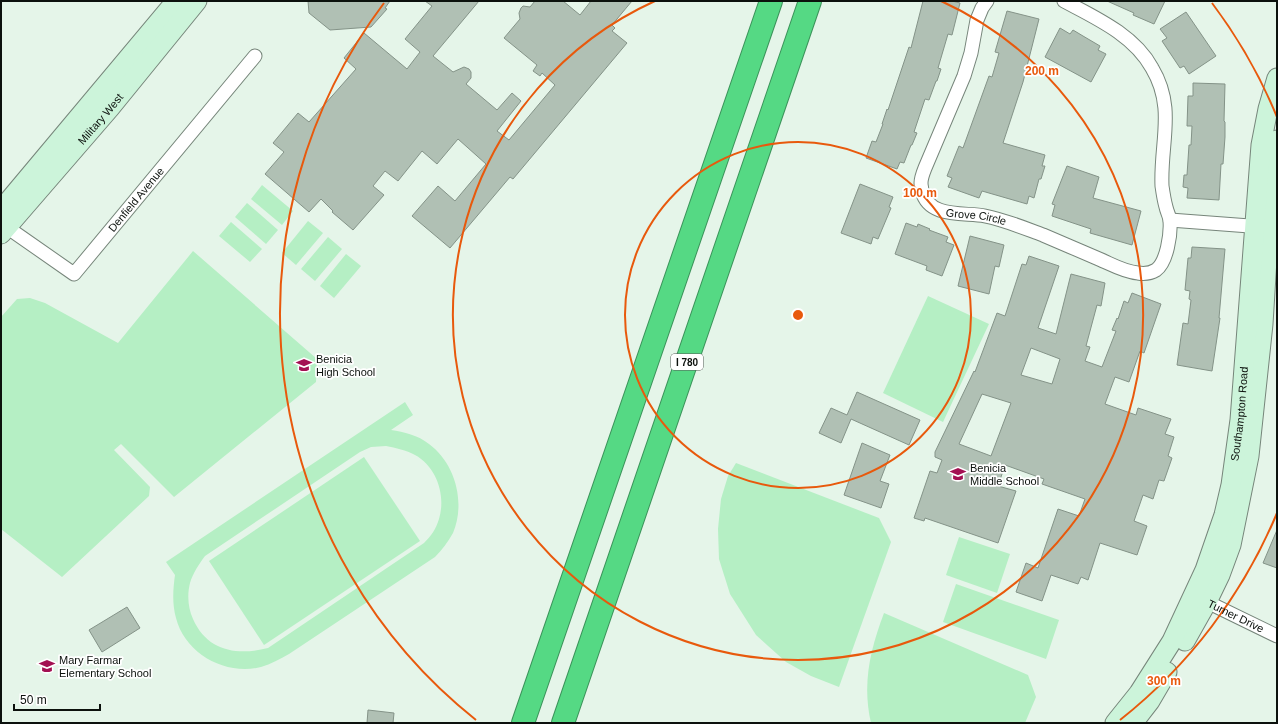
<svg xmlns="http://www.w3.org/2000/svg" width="1278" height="724" viewBox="0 0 1278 724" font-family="Helvetica,sans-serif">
<rect width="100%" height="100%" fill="#e5f5e9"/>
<g fill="#b5efc4" fill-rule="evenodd">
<polygon points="262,185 293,211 282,225 251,199"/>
<polygon points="247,203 278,230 266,244 235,217"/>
<polygon points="308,221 323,233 296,265 282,253"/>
<polygon points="231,222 262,249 250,262 219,236"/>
<polygon points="328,237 342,249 315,281 301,269"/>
<polygon points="193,251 317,359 316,382 174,497 121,444 114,450 150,487 149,496 62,577 1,529 1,317 17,299 30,298 45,303 118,343"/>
<polygon points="346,254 361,266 334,298 320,286"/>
<polygon points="928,296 989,324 943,422 883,393"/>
<path d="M405,402L413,415L391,430C404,432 418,435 429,444C455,463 466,502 453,533C448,542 442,550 435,557L289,654C280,659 271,664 261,667C226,676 185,654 176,618C172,604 173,589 175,575L166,562ZM386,446C396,448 406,450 415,455C437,467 446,496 439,519C436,529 431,536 424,543L268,648C237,656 207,651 193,619C188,608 187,595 190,583C193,573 199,564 205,556L360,452L371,447Z"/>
<polygon points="364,457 420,541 264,645 209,561"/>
<polygon points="736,463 879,518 891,542 839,687 811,676 786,662 756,635 730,594 719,559 718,529 721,499 728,476"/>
<polygon points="959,537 1010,554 997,593 946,575"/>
<polygon points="956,584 1059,620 1046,659 943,622"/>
<path d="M884,613L1028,675L1036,697L1025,723H871C862,684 870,650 884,613Z"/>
</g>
<g fill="#b0c0b4" stroke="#849388" fill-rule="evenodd">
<polygon points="308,1 390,1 385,8 387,9 371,27 330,30 309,13"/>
<polygon points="425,1 479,1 433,56 453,72 464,67 469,69 471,72 471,78 466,84 497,110 512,93 521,101 497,131 509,140 555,85 542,73 540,76 533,71 537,65 504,38 520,19 519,13 521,8 523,6 530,7 535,1 563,1 580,15 591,1 632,1 612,25 615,28 612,31 627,43 513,179 510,177 450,248 412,216 438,186 455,201 486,164 458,139 437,164 422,151 398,181 385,171 373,186 384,195 353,230 332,212 333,211 321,199 309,212 265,174 284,152 273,143 298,113 309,122 356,69 344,58 364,33 407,69 420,52 405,39 432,6"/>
<polygon points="923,1 952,1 960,3 952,35 948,34 938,68 941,69 937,81 936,81 929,100 925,99 914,132 917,133 912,145 911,145 904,163 900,162 897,169 866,158 872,141 876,142 883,124 882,124 887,109 888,110 909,47 911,48"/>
<polygon points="1107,1 1165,1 1154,24 1133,15 1134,13"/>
<polygon points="1007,11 1039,19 1023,82 1003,143 1045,155 1042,166 1045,166 1041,179 1039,179 1034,198 1029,196 1027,204 982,191 979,198 948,187 952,178 947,176 959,146 963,148 989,76 992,77 999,53 995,52"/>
<polygon points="1186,12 1216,56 1189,74 1184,66 1180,68 1162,41 1167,38 1160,29"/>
<polygon points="1060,28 1070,34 1073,30 1083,36 1100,46 1098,50 1106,54 1091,82 1045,57"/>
<polygon points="1193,83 1225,84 1224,121 1225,122 1225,137 1223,164 1221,164 1219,200 1187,198 1188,188 1183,187 1184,175 1187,175 1189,145 1191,145 1192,126 1187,126 1188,96 1193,96"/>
<polygon points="1067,166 1099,177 1093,198 1141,211 1132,245 1090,233 1091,229 1052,216 1055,205 1052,204"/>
<polygon points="860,184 893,197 889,207 891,208 878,239 873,237 871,244 841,233"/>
<polygon points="906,223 917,227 918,224 930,229 929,230 948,237 946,242 954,245 942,276 926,270 927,266 895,254"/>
<polygon points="970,236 1004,245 999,267 995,266 989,294 958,286"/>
<polygon points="1192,247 1225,249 1219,318 1220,318 1212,371 1177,365 1183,323 1188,324 1191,300 1189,299 1190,291 1185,290 1188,258 1191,258"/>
<path d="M1029,256L1059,266L1038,328L1056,334L1071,274L1105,283L1101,306L1097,305L1086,346L1090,347L1085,361L1102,367L1116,331L1112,330L1117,318L1118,319L1124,301L1128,303L1132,293L1161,304L1144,353L1140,351L1129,382L1115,377L1105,404L1136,415L1138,408L1171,419L1165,434L1174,437L1168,456L1172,458L1164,481L1159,480L1153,499L1143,495L1134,521L1147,526L1137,555L1100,543L1088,580L1081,577L1078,584L1051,575L1042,601L1016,592L1026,563L1038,568L1058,509L1079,516L1085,499L1042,484L1044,479L1005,465L998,486L1016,491L998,543L925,518L924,521L914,518L930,471L937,473L942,460L935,457V452L974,371L975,372L997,313L1005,316L1022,264L1026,265ZM1031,348L1060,359L1052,384L1021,375ZM982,394L1011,403L991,456L959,444Z"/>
<polygon points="857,392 920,420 909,445 851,419 841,443 819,433 831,408 847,415"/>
<polygon points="862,443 890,455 880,481 889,484 881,508 844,495"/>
<polygon points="1277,530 1277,568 1263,563"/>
<polygon points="127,607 140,628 102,652 89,630"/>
<polygon points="368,710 394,713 393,723 367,723"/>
</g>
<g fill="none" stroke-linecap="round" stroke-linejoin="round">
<defs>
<g id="street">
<path id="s1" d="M987,1L982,8L977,20L971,53L964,76L925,168C923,173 921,178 921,183C921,186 922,189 922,191C929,219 965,212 985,216C1005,220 1024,228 1043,235C1062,243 1080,251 1099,259C1111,264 1124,272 1138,273C1144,274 1151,273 1156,270C1167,262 1171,234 1170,221C1170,217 1167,212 1166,207C1164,200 1163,193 1162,186C1160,143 1176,108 1152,68C1134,35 1096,18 1064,1"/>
<polyline points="1170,220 1263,227"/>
<path id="s2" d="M1,223L74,274L255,56"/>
<path id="s3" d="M1199,598L1277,636"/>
</g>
<g id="secondary">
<polyline points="1,210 176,1"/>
<path id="s4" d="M1,234L110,108L197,1"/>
<polyline points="1185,641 1207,602 1220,575 1231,545 1249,456 1263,324 1269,227 1277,140"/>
<path id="s5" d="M1115,723L1139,693L1172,641L1205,570L1224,515L1231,485L1240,420L1261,145L1268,109L1277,78"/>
<polyline points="1133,723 1150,701 1167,672"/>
</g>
<g id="highway">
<polyline points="523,723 771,1"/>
<polyline points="563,723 810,1"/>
</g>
</defs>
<use href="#street" stroke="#76857a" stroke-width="15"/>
<use href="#secondary" stroke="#76857a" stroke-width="21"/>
<use href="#highway" stroke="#3b935a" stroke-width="24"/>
<use href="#street" stroke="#fff" stroke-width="13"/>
<use href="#secondary" stroke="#ccf4da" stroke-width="19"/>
<use href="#highway" stroke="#55d984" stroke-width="22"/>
</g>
<g fill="none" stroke="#e8590c" stroke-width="2">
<circle cx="798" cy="315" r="173"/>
<path d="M941 1A345 345 0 1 1 655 1"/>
<path d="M1277 513A518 518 0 0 1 1120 720M476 720A518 518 0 0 1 384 3M1212 3A518 518 0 0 1 1277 117"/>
</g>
<defs>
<symbol id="school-bare" viewBox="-9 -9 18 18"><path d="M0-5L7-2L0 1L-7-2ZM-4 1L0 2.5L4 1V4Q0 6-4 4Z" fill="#a31052" stroke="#fff" stroke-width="2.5" paint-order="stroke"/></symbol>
</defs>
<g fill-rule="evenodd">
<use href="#school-bare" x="293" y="354" width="22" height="22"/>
<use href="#school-bare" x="947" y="463" width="22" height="22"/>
<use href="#school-bare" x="36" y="655" width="22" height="22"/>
</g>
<g text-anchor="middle" stroke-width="3.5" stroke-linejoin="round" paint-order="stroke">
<rect fill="#fff" stroke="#555856" stroke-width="1" x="671" y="354" width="32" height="16" rx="3"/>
<g font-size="10" font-weight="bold" fill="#0c110d">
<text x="687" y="366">I 780</text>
</g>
<g font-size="11" fill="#0c110d" stroke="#fff">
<text dy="4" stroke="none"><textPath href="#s4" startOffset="152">Military West</textPath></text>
<text dy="4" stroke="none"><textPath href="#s2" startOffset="186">Denfield Avenue</textPath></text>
<text dy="4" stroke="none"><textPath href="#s1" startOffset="267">Grove Circle</textPath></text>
<text dy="4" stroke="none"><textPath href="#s5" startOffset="339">Southampton Road</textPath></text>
<text dy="4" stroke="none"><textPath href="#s3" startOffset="41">Turner Drive</textPath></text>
</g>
<g font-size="11" fill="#0c110d" stroke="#fff" text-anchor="start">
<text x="316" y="363">Benicia<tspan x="316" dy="13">High School</tspan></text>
<text x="970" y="472">Benicia<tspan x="970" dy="13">Middle School</tspan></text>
<text x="59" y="664">Mary Farmar<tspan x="59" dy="13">Elementary School</tspan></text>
</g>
</g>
<circle cx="798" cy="315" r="6" fill="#e8590c" stroke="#fff" stroke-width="2"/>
<g font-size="12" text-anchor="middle" font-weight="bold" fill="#e8590c" stroke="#fff" stroke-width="3.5" stroke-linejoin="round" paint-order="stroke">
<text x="1042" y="75">200 m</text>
<text x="920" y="197">100 m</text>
<text x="1164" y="685">300 m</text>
</g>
<rect width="1278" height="724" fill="none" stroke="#0c110d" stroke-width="4"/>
<path d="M14 704v6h86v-6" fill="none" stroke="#0c110d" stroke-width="2"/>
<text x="20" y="704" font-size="12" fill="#0c110d" stroke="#ffffff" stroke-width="3" paint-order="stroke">50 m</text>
</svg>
